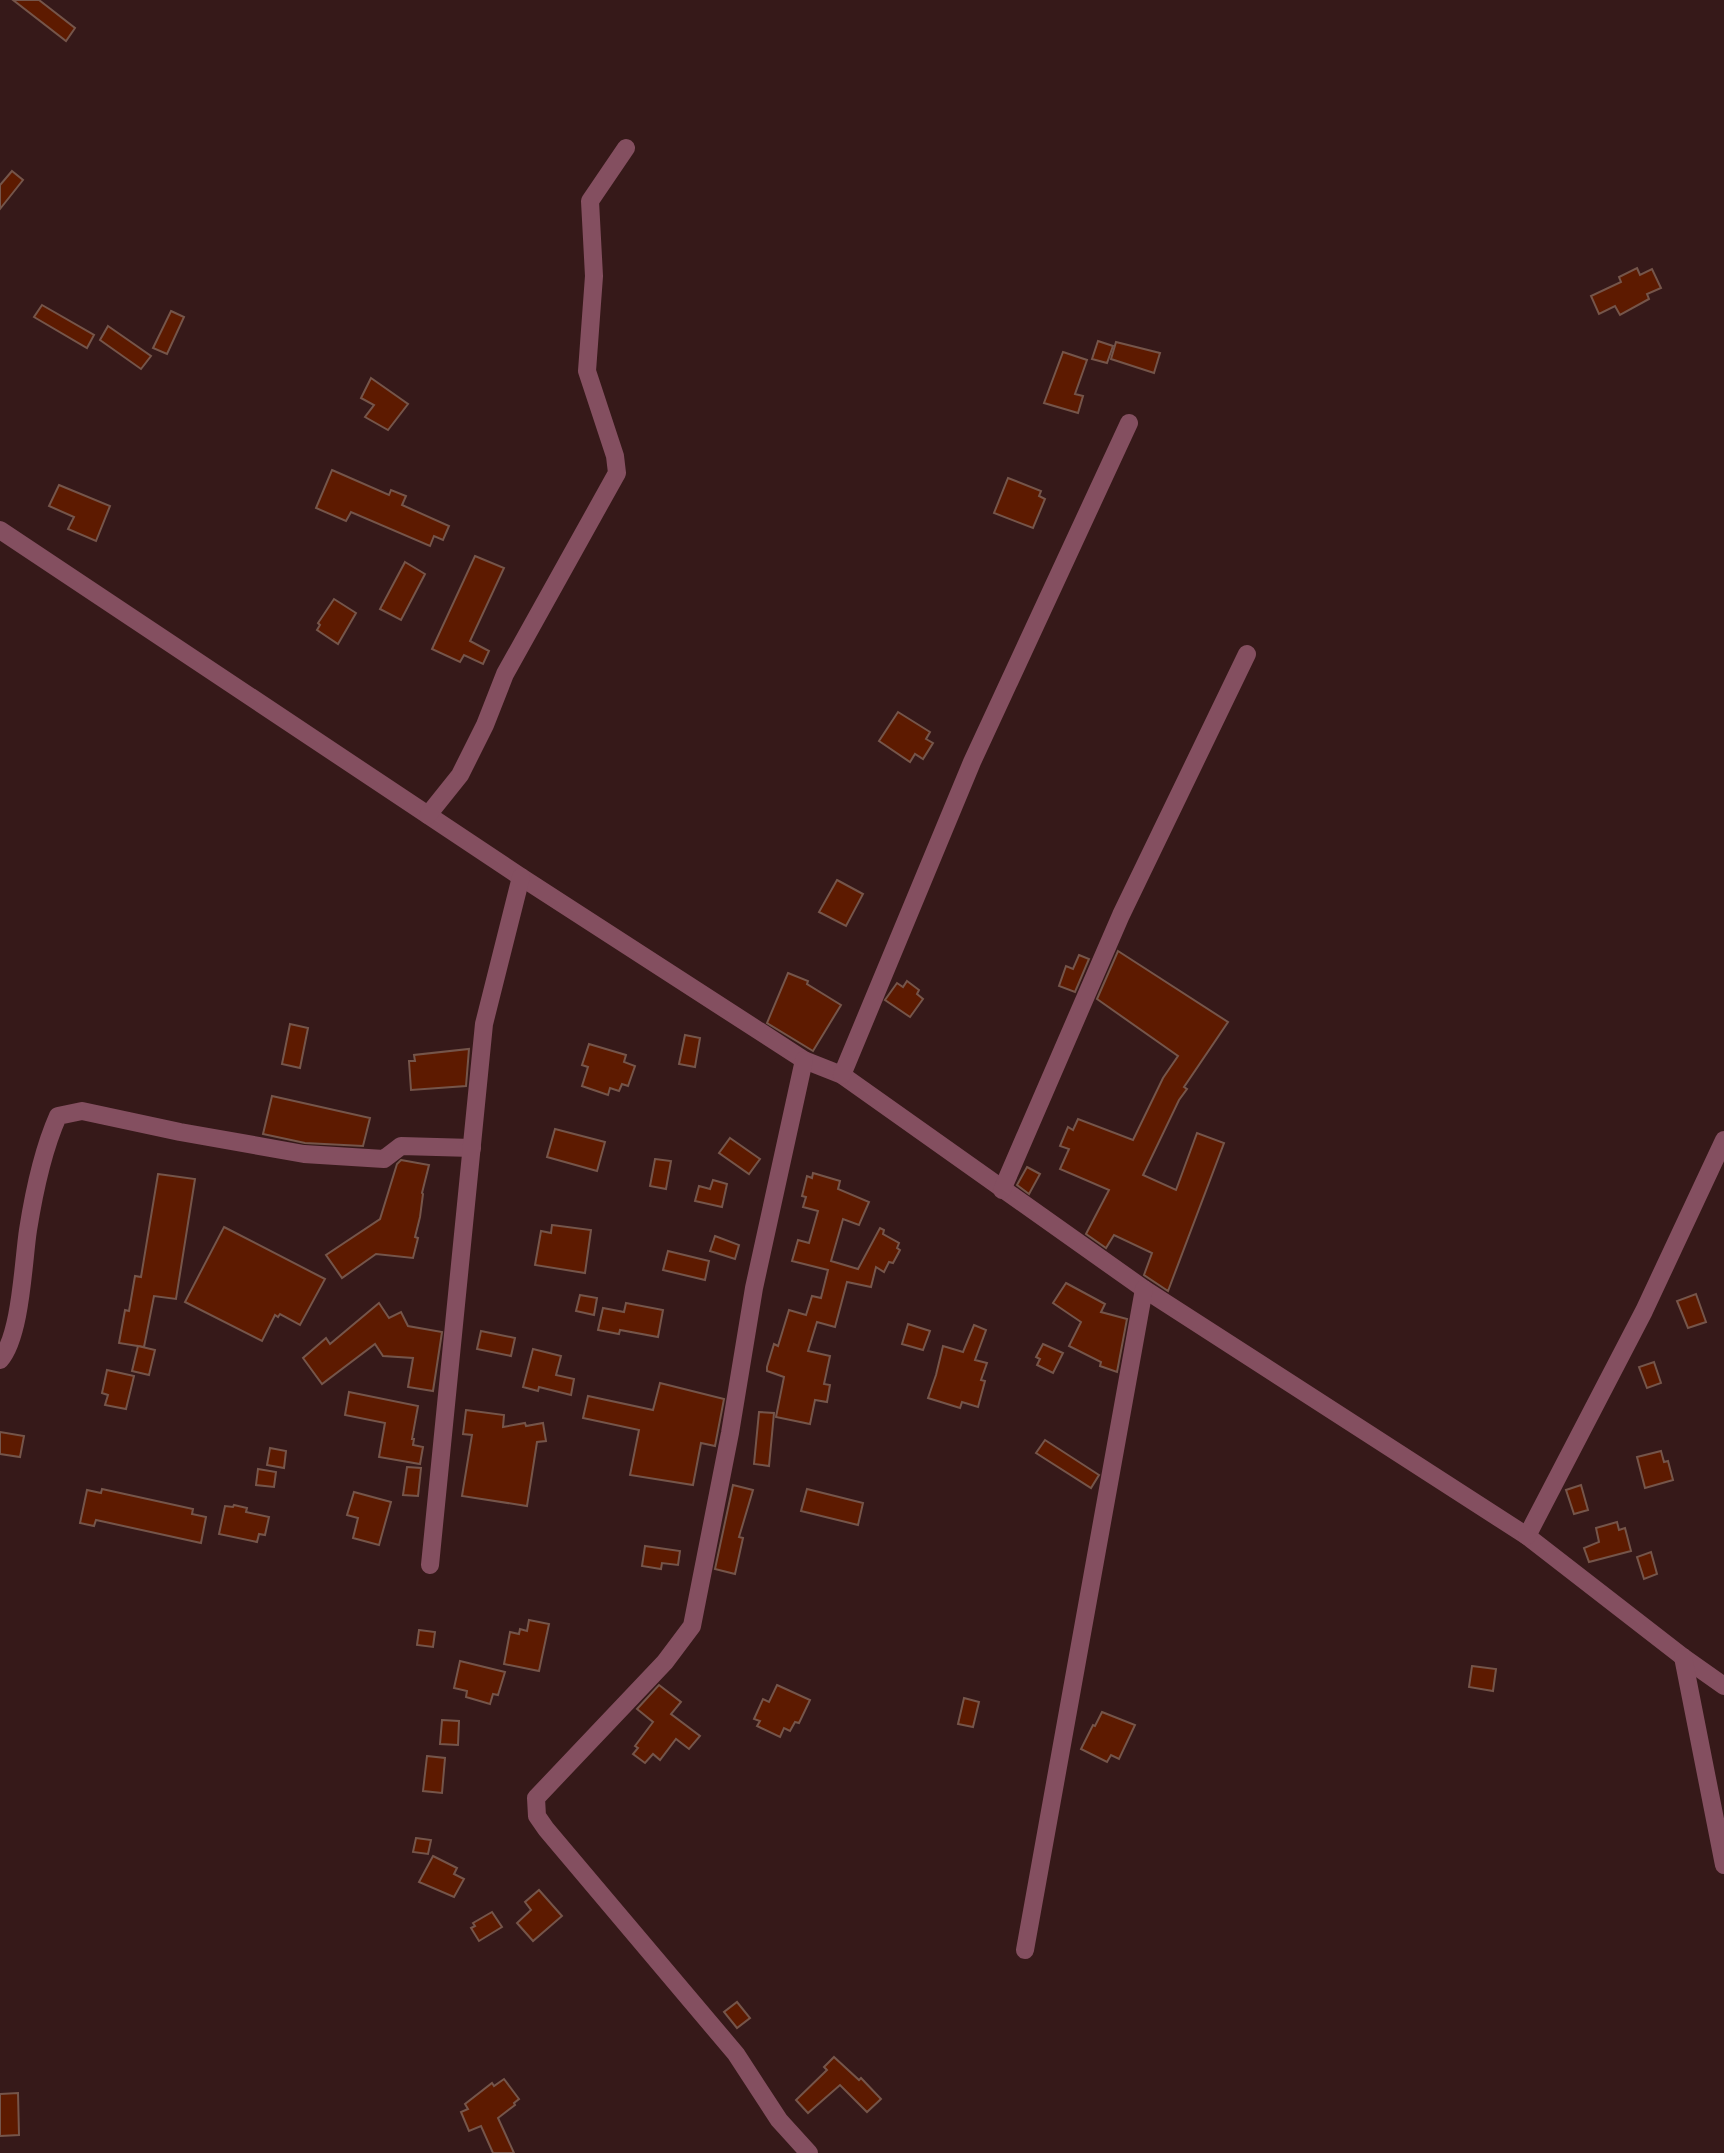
<svg xmlns="http://www.w3.org/2000/svg" width="1724" height="2153" viewBox="0 0 1724 2153" font-family="'PT Sans',sans-serif">
<rect width="100%" height="100%" fill="#361919"/>
<g fill="#5d1a00" stroke="#75554a" stroke-width="2">
<polygon points="13,0 39,0 75,28 66,41"/>
<polygon points="12,171 23,180 0,209 0,185"/>
<polygon points="1637,268 1640,275 1652,269 1661,288 1647,294 1649,299 1620,315 1615,306 1599,314 1591,296 1621,282 1619,277"/>
<polygon points="42,305 94,335 87,348 34,317"/>
<polygon points="171,311 184,317 167,354 153,348"/>
<polygon points="108,326 151,356 141,369 100,340"/>
<polygon points="1098,341 1113,346 1107,363 1092,359"/>
<polygon points="1116,342 1160,353 1154,373 1111,359"/>
<polygon points="1063,352 1087,360 1075,394 1083,396 1078,413 1044,403"/>
<polygon points="371,378 408,404 388,430 365,417 374,405 361,398"/>
<polygon points="332,470 389,495 391,490 406,496 402,505 449,526 443,540 434,536 430,546 351,512 346,521 316,508"/>
<polygon points="1008,478 1041,491 1039,496 1045,499 1033,528 994,513"/>
<polygon points="59,485 110,506 96,541 68,529 74,517 49,506"/>
<polygon points="475,556 504,568 470,641 489,651 483,664 464,655 460,662 432,649"/>
<polygon points="405,562 425,574 401,620 380,609"/>
<polygon points="334,599 356,613 338,644 317,630 320,625 318,623"/>
<polygon points="898,712 930,732 926,739 933,743 923,759 915,754 910,762 879,741"/>
<polygon points="837,880 863,894 846,926 819,912"/>
<polygon points="1118,951 1228,1022 1184,1087 1187,1089 1179,1100 1143,1175 1176,1190 1197,1133 1224,1143 1168,1291 1144,1275 1152,1253 1114,1235 1106,1248 1086,1234 1109,1190 1060,1169 1069,1149 1060,1146 1068,1127 1073,1130 1078,1119 1133,1140 1163,1078 1178,1056 1097,999"/>
<polygon points="1079,955 1089,959 1075,992 1059,986 1066,966 1073,969"/>
<polygon points="788,973 808,981 807,984 841,1005 813,1051 767,1023"/>
<polygon points="907,981 919,990 917,994 923,999 910,1017 885,1000 897,983 903,987"/>
<polygon points="290,1024 308,1028 300,1068 282,1064"/>
<polygon points="685,1035 700,1038 695,1067 679,1064"/>
<polygon points="589,1044 626,1055 624,1062 635,1066 628,1086 622,1084 619,1091 610,1088 608,1095 582,1086 588,1067 582,1065"/>
<polygon points="469,1049 466,1086 411,1090 409,1061 415,1061 414,1055"/>
<polygon points="272,1096 370,1118 363,1146 305,1143 263,1134"/>
<polygon points="555,1129 605,1142 597,1171 547,1157"/>
<polygon points="730,1138 760,1159 749,1174 719,1153"/>
<polygon points="655,1159 671,1161 666,1189 650,1186"/>
<polygon points="401,1160 429,1165 422,1193 423,1194 420,1217 415,1237 418,1238 413,1258 376,1254 342,1278 326,1255 380,1219 397,1164"/>
<polygon points="1027,1167 1040,1174 1029,1194 1017,1185"/>
<polygon points="813,1173 840,1181 838,1189 869,1202 859,1225 843,1219 831,1261 858,1269 880,1228 884,1230 883,1234 899,1243 897,1248 900,1250 893,1263 889,1262 884,1272 876,1267 871,1287 847,1282 835,1327 817,1322 808,1351 830,1356 824,1384 830,1385 827,1402 815,1400 810,1424 776,1417 784,1377 767,1371 767,1367 774,1344 778,1346 789,1310 806,1315 812,1296 821,1298 828,1270 792,1261 798,1240 809,1243 818,1211 803,1207 806,1197 802,1196 807,1176 812,1178"/>
<polygon points="158,1174 195,1179 176,1299 154,1296 144,1347 119,1343 125,1310 129,1311 135,1276 141,1277"/>
<polygon points="713,1180 727,1184 722,1207 695,1201 699,1186 710,1189"/>
<polygon points="552,1225 591,1230 585,1273 535,1265 541,1231 551,1233"/>
<polygon points="224,1227 325,1279 300,1325 280,1314 278,1317 275,1315 262,1341 185,1302"/>
<polygon points="715,1236 739,1245 735,1259 710,1251"/>
<polygon points="668,1251 709,1261 705,1280 663,1270"/>
<polygon points="1066,1283 1105,1304 1101,1312 1127,1319 1117,1372 1100,1366 1101,1362 1069,1346 1081,1322 1053,1303"/>
<polygon points="1696,1294 1706,1322 1688,1328 1677,1301"/>
<polygon points="580,1295 597,1298 594,1315 576,1311"/>
<polygon points="379,1303 389,1318 401,1312 408,1326 442,1332 433,1391 408,1387 413,1358 383,1356 375,1344 322,1384 303,1358 326,1338 330,1344"/>
<polygon points="626,1303 663,1310 658,1337 620,1330 619,1334 598,1330 603,1308 624,1312"/>
<polygon points="908,1324 930,1331 923,1350 902,1344"/>
<polygon points="974,1325 986,1330 975,1360 987,1363 981,1380 985,1381 978,1407 962,1402 960,1408 928,1398 936,1375 943,1346 963,1352"/>
<polygon points="481,1331 515,1338 511,1356 477,1349"/>
<polygon points="1043,1344 1063,1353 1053,1373 1037,1365 1040,1359 1036,1357"/>
<polygon points="138,1346 155,1350 149,1375 132,1371"/>
<polygon points="533,1349 561,1356 556,1375 574,1379 571,1395 539,1387 538,1391 523,1387"/>
<polygon points="1654,1362 1661,1383 1647,1388 1639,1367"/>
<polygon points="107,1370 134,1376 126,1409 105,1405 108,1395 102,1393"/>
<polygon points="660,1383 724,1399 715,1446 701,1443 693,1485 630,1475 639,1430 583,1418 588,1396 653,1410"/>
<polygon points="349,1392 418,1406 412,1439 414,1439 413,1445 423,1447 420,1464 379,1457 385,1423 345,1415"/>
<polygon points="466,1410 504,1415 503,1427 525,1423 526,1426 543,1423 546,1441 537,1442 527,1506 462,1496 472,1435 463,1434"/>
<polygon points="759,1412 774,1413 769,1466 754,1464"/>
<polygon points="0,1432 24,1436 20,1457 0,1454"/>
<polygon points="1045,1440 1099,1475 1091,1488 1036,1453"/>
<polygon points="270,1448 286,1451 284,1468 267,1465"/>
<polygon points="1661,1451 1664,1462 1668,1461 1673,1480 1645,1488 1637,1457"/>
<polygon points="407,1467 421,1468 418,1496 403,1495"/>
<polygon points="258,1469 276,1472 274,1487 256,1485"/>
<polygon points="733,1485 753,1490 739,1537 743,1538 735,1574 715,1569"/>
<polygon points="1581,1485 1588,1510 1574,1514 1566,1490"/>
<polygon points="102,1489 193,1509 192,1514 206,1517 201,1543 96,1520 94,1526 80,1523 87,1490 101,1493"/>
<polygon points="807,1489 863,1503 858,1525 801,1511"/>
<polygon points="354,1492 391,1502 379,1545 353,1538 358,1518 347,1515"/>
<polygon points="234,1505 247,1508 246,1512 269,1517 265,1535 259,1534 257,1542 219,1534 225,1506 233,1507"/>
<polygon points="1617,1522 1619,1530 1625,1528 1631,1551 1589,1562 1584,1548 1599,1542 1596,1528"/>
<polygon points="645,1546 680,1551 678,1565 662,1563 661,1569 642,1566"/>
<polygon points="1651,1552 1657,1574 1644,1579 1637,1557"/>
<polygon points="529,1620 549,1624 539,1671 504,1664 510,1632 519,1634 520,1629 527,1631"/>
<polygon points="419,1630 435,1632 433,1647 417,1645"/>
<polygon points="460,1661 505,1672 498,1695 493,1694 490,1704 466,1697 467,1691 454,1688"/>
<polygon points="1472,1666 1496,1669 1493,1691 1469,1687"/>
<polygon points="659,1685 681,1702 671,1714 700,1736 689,1749 676,1739 660,1760 653,1754 645,1763 633,1754 638,1748 635,1746 653,1722 637,1709"/>
<polygon points="777,1685 810,1700 799,1723 795,1722 790,1731 784,1728 780,1737 757,1726 760,1721 754,1719 763,1699 769,1702"/>
<polygon points="964,1698 979,1702 973,1727 958,1724"/>
<polygon points="1102,1712 1135,1725 1119,1759 1111,1755 1107,1762 1081,1749 1093,1725 1095,1726"/>
<polygon points="442,1720 459,1721 458,1745 440,1744"/>
<polygon points="427,1756 445,1758 442,1793 423,1791"/>
<polygon points="416,1838 431,1840 428,1854 413,1852"/>
<polygon points="433,1856 457,1868 454,1874 464,1879 454,1897 419,1882"/>
<polygon points="539,1890 562,1916 533,1941 517,1923 531,1910 525,1902"/>
<polygon points="492,1912 502,1927 479,1941 471,1928 475,1926 473,1923"/>
<polygon points="737,2002 750,2018 737,2028 724,2012"/>
<polygon points="834,2057 859,2080 861,2078 881,2099 867,2112 840,2085 808,2113 796,2100 827,2070 824,2067"/>
<polygon points="504,2079 519,2099 514,2103 515,2105 498,2118 514,2153 493,2153 481,2126 469,2131 461,2112 468,2109 465,2104 492,2083 494,2086"/>
<polygon points="18,2093 19,2135 0,2136 0,2094"/>
</g>
<g fill="none" stroke-linecap="round" stroke-linejoin="round">
<g stroke="#844f60" stroke-width="18">
<polyline points="0,530 521,877 804,1060 842,1075 1144,1289 1527,1536 1683,1657 1724,1686"/>
<polyline points="428,815 460,775 485,725 505,674 617,473 615,456 587,371 594,276 590,201 626,148"/>
<polyline points="804,1060 754,1288 730,1433 692,1626 665,1662 536,1798 537,1816 546,1829 736,2054 779,2120 809,2153"/>
<polyline points="842,1075 972,762 1129,423"/>
<polyline points="1002,1190 1121,915 1247,654"/>
<path d="M0,1360C21,1336 23,1263 28,1230C34,1192 42,1152 58,1116L82,1111L180,1132L304,1154L384,1159L401,1146L472,1148"/>
<polyline points="1527,1536 1644,1311 1724,1140"/>
<polyline points="430,1565 484,1024 521,877"/>
<polyline points="1683,1657 1724,1865"/>
<polyline points="1025,1950 1144,1289"/>
</g>
</g>
</svg>
